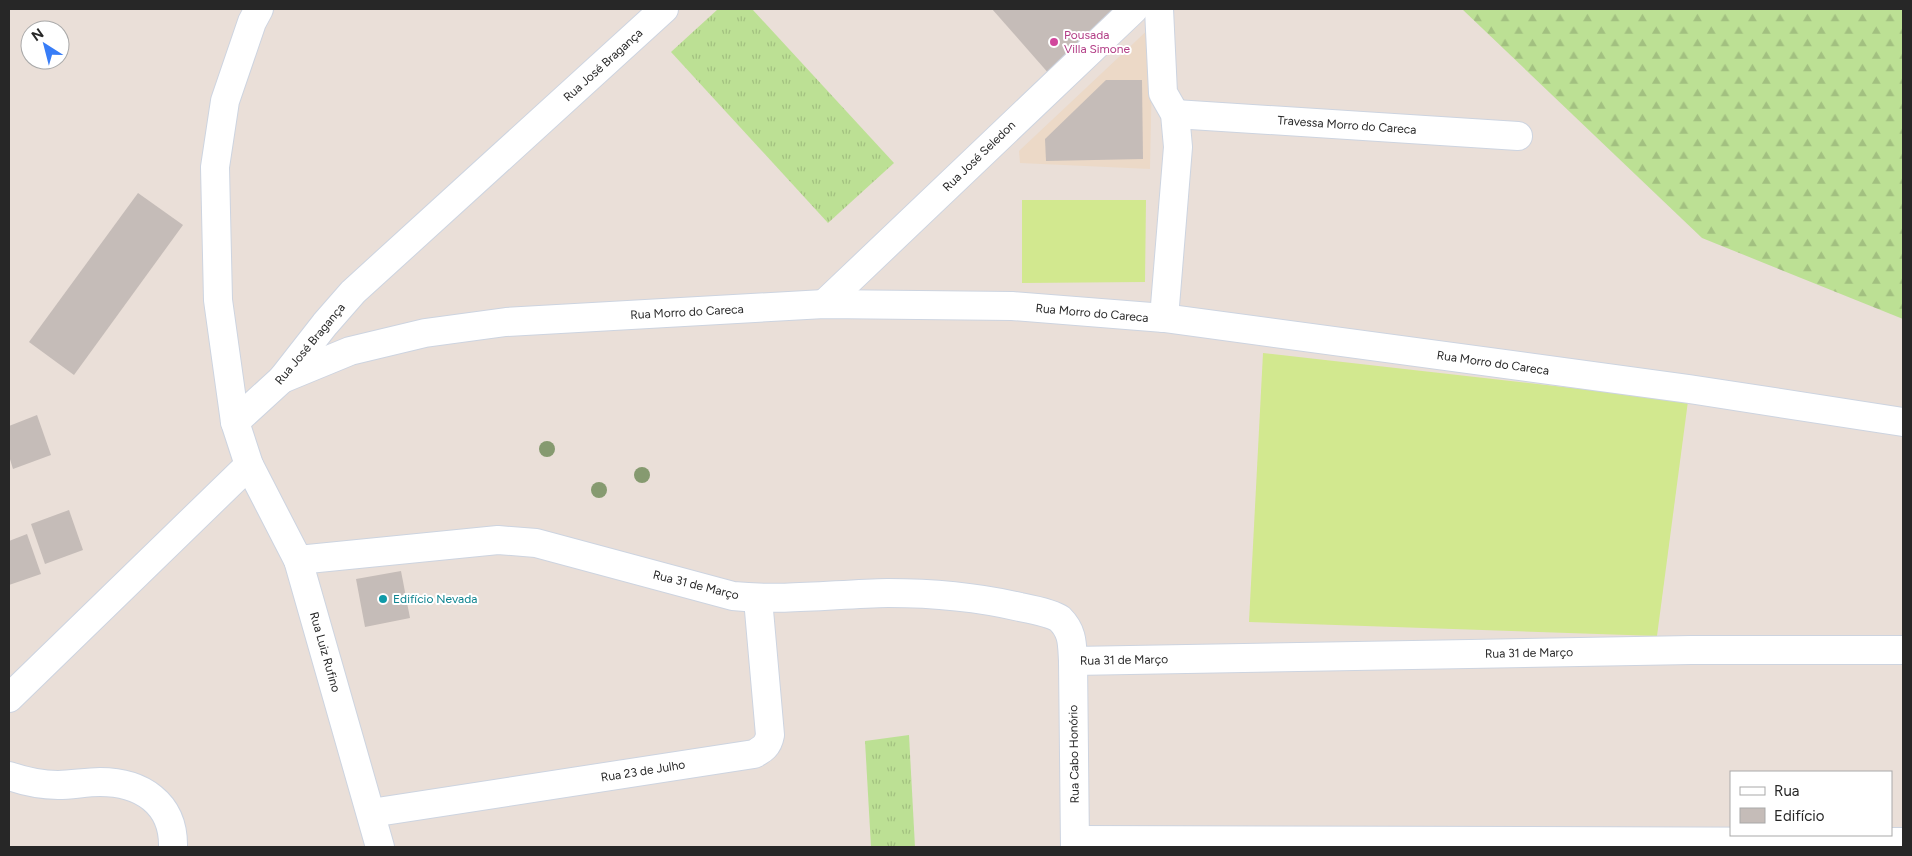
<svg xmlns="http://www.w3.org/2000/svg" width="1912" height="856" viewBox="0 0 1912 856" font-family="Figtree,sans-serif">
<defs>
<pattern id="grass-tufts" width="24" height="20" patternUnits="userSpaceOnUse" patternTransform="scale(1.25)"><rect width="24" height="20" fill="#bce094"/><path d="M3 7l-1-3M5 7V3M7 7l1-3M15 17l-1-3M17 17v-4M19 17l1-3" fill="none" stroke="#a2c080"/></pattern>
<pattern id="forest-firs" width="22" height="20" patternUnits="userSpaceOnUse" patternTransform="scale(1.25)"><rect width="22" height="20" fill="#bce094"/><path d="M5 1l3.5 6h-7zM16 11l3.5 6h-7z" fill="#a2c080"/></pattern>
</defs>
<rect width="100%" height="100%" fill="#eadfd8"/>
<polygon fill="#ecd9c7" points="1153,25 1150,169 1020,163 1019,151"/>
<g fill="url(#grass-tufts)">
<polygon points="718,9 752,9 894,163 828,223 671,52"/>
<polygon points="909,735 915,847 871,847 865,741"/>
</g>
<polygon fill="url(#forest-firs)" points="1462,9 1903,9 1903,319 1702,238"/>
<g fill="#d2e88f">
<polygon points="1022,200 1146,200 1145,282 1022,283"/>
<polygon points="1263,353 1688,401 1657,636 1249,622"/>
</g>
<g fill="#c5bcb8">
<polygon points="992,9 1126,9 1050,75"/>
<polygon points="1106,80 1142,80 1143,159 1046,161 1045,139"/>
<polygon points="138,193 183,225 74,375 29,342"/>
<polygon points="37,415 51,455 13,469 9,456 9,426"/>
<polygon points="69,510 83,550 45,564 31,524"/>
<polygon points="27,534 41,574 9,585 9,541"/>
<polygon points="401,571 410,618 365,627 356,579"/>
</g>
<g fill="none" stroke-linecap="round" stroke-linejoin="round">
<defs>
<g id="minor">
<polyline points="1159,9 1163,93 1175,114 1178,147 1164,318"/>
<polyline points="1175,114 1518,136"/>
<polyline points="824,304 1134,9"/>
<polyline points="282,379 350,351 425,333 506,322 824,304 1012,306 1164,318 1689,389 1903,422"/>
<polyline points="235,422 218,300 215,167 225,101 252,22 259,9"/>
<path d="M298,560L498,540L536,543L733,596C785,601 836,594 888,593C933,593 977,597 1020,607C1030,609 1052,613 1060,619C1073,632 1072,644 1073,661L1075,847"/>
<polyline points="1073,661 1691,650 1903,650"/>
<polyline points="9,698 249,465"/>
<path d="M9,776C24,781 42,785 58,785C72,785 86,782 100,782C141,782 174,803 173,847"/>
<path d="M371,813L754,754C763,749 768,746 770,735L758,599"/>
<polyline points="1075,840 1903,842"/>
<polyline points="380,847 298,560 249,465 235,422 282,379 325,324 353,292 664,9"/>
</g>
</defs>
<use href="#minor" stroke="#cdd4e0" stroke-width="30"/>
<use href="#minor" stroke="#fff" stroke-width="28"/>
</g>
<g fill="#869a70">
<circle cx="547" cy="449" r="8"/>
<circle cx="642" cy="475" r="8"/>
<circle cx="599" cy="490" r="8"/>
</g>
<circle fill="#d1479c" stroke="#fff" stroke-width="2" cx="1054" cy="42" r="5"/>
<circle fill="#0f9aa8" stroke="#fff" stroke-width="2" cx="383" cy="599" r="5"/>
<g text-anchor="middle" stroke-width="4" stroke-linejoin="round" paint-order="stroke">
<g font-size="12" fill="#b23c85" stroke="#fff" text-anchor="start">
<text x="1064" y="39">Pousada<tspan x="1064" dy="14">Villa Simone</tspan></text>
</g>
<g font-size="12" fill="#272727" stroke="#fff">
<text transform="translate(603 65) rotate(-42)" y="4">Rua José Bragança</text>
<text transform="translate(1347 125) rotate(4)" y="4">Travessa Morro do Careca</text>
<text transform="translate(979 156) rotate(-44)" y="4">Rua José Seledon</text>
<text transform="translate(687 312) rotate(-3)" y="4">Rua Morro do Careca</text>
<text transform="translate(1092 313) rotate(5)" y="4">Rua Morro do Careca</text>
<text transform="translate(310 344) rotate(-50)" y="4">Rua José Bragança</text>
<text transform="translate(1493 363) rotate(8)" y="4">Rua Morro do Careca</text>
<text transform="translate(696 585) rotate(14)" y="4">Rua 31 de Março</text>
<text transform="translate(325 652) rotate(74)" y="4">Rua Luiz Rufino</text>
<text transform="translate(1529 653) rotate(-1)" y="4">Rua 31 de Março</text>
<text transform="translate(1124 660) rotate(-1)" y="4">Rua 31 de Março</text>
<text transform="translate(1074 754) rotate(-91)" y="4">Rua Cabo Honório</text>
<text transform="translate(643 771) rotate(-9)" y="4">Rua 23 de Julho</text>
</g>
<g font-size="12" fill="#0d838f" stroke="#fff" text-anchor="start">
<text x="393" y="603">Edifício Nevada</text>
</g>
</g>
<rect width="1912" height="856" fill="none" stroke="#272727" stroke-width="20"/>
<rect x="1730" y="771" width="162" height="65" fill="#ffffff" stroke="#a9a9a9"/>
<rect x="1740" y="787" width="25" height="8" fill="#ffffff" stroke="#a9a9a9"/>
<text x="1774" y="796" font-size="15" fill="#272727">Rua</text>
<rect x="1740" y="808" width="25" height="15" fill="#c5bcb8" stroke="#a9a9a9"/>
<text x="1774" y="821" font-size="15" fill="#272727">Edifício</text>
<g transform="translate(45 45) rotate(324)"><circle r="24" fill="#ffffff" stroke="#a9a9a9"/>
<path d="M0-4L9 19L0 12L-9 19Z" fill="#387df7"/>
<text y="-8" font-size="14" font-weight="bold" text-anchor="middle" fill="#272727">N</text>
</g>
</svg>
